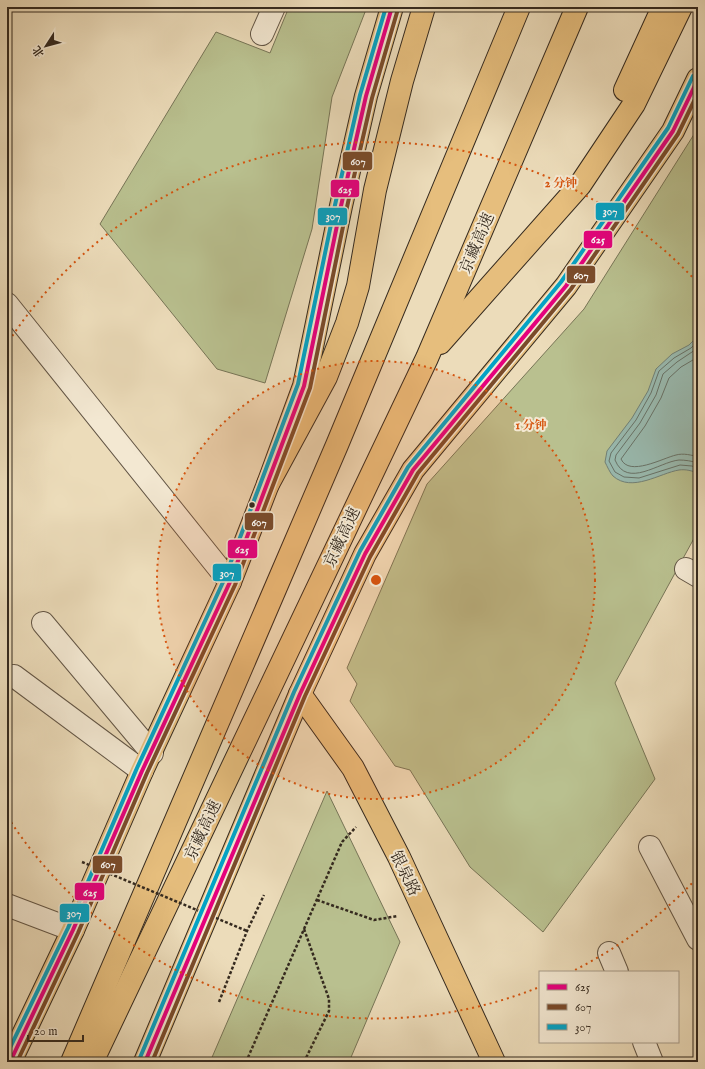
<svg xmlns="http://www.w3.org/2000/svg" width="705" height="1069" viewBox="0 0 705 1069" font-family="'IM FELL English','Noto Serif SC',serif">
<rect width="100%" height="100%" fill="#ecdcba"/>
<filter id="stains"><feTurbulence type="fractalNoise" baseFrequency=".005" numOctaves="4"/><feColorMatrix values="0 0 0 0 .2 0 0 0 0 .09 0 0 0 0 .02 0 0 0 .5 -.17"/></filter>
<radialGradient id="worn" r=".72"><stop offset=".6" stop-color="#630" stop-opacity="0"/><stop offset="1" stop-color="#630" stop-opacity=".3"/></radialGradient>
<g fill="#b9c08f" stroke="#777557">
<polygon points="289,7 367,7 332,97 312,229 265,383 217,369 100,224 216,32 270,53"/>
<polygon points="698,128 698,531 615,683 655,779 543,932 470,867 410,770 395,766 350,701 357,684 347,668 427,484 584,309"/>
<polygon points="327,791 400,942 349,1062 210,1062"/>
</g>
<path fill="#99bbb1" stroke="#718177" d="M698,336V473C692,471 686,469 679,470C660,473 632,493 613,476C610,473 607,466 605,462L607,451L632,418L648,391L656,369L672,354L689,345Z"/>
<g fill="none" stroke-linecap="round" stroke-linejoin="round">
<g stroke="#677268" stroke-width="1">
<polyline points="698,341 691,348 674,358 659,371 651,393 636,420 611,453 609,461 615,472 624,477 639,478 680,465 692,466 698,469"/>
<path d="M698,348L677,362L663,374L656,395L640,423L616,455L615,460C627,489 659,462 679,460C685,460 692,461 698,463"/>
<path d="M698,357L681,367L669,378L661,398L645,426L621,459C629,477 663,458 676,455C683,453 692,455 698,457"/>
</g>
<defs>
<g id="minor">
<polyline points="262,34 274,7"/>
<polyline points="7,304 230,582"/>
<polyline points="686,569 698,576"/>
<polyline points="43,623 152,753"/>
<polyline points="14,676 142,771"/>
<polyline points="650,847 698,939"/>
<polyline points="7,905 73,930"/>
<polyline points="609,953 617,972"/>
<polyline points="644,1042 652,1062"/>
</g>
<g id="major">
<polyline points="300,694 353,768 399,857 494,1062"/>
<polyline points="10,1062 73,930 142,771 230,582 268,484 304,386 341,206 366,96 392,7"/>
<polyline points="145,1062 300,694 365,554 413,470 566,286 673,131 698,79"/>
</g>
<g id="highway">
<polyline points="625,90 663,7"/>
<polyline points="440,343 580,185 634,104 681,7"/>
<polyline points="268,484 326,377 347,323 358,286 375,190 402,81 424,7"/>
<polyline points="72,1062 337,445 519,7"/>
<polyline points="92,1062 427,358 577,7"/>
</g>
</defs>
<use href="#minor" stroke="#635646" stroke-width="24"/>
<use href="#major" stroke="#352a1f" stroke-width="24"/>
<use href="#highway" stroke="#352a1f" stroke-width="24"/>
<g stroke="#352a1f" stroke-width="2.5" stroke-dasharray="3 2" stroke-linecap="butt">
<polyline points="317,900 374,920 398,916"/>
<polyline points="219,1002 247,931 264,895"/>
<polyline points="246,1062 342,842 356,827"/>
<polyline points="304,1062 329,1011 329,999 304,929"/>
</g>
<use href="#minor" stroke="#f3e8d2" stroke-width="22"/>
<use href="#major" stroke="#e6be7d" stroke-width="22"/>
<use href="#highway" stroke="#e6be7d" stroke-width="22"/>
<polyline stroke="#352a1f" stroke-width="2.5" stroke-dasharray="3 2" stroke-linecap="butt" points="82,862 247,931"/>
<defs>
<g id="bus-1">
<polyline points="10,1062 73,930 142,771 230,582 304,386 341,206 366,96 392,7"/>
<polyline points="145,1062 300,694 365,554 413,470 566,286 673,131 698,79"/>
</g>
<g id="bus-2">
<polyline points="17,1062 78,933 147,773 235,585 310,388 347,207 372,98 398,9"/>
<polyline points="152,1062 305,696 370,557 418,473 571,289 678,134 698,93"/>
</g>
<g id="bus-3">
<polyline points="7,1054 68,928 137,768 224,580 298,384 335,205 360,95 386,7"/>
<polyline points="139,1060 294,692 360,551 408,467 561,282 668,128 693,76"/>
</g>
</defs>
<use href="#bus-1" stroke="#f3e8d2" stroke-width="7"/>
<use href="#bus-2" stroke="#f3e8d2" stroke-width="7"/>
<use href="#bus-3" stroke="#f3e8d2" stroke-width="7"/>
<use href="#bus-1" stroke="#e5007d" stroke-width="4"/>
<use href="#bus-2" stroke="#7a4b2a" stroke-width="4"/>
<use href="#bus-3" stroke="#03a3c5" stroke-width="4"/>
</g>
<circle cx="376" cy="580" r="219" fill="#d6540e" fill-opacity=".12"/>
<g fill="none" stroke="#d6540e" stroke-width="2" stroke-dasharray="2 4">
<circle cx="376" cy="580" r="219"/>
<path d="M696 879A438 438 0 0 1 571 972M537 988A438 438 0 0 1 9 819M9 341A438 438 0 0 1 696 281"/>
</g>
<circle fill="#352a1f" stroke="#f3e8d2" stroke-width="1.5" cx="252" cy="505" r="3.5"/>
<g text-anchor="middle" stroke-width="4" stroke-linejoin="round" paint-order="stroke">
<g font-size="16" fill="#352a1f" stroke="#f3e8d2">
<text transform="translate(476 243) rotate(-67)" y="6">京藏高速</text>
<text transform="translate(341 537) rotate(-65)" y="6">京藏高速</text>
<text transform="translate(202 830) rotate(-65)" y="6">京藏高速</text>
<text transform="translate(406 873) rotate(64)" y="6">银泉路</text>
</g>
</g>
<circle cx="376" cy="580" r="6" fill="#d6540e" stroke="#f3e8d2" stroke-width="2"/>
<g font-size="12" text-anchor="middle" font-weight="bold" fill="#d6540e" stroke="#f3e8d2" stroke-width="4" stroke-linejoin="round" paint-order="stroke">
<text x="561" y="187">2 分钟</text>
<text x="531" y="429">1 分钟</text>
</g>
<g stroke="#f3e8d2" stroke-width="1.5">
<rect x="342" y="151" width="31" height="20" rx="4" fill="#7a4b2a"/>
<rect x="330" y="179" width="30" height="19" rx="4" fill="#e5007d"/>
<rect x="595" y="202" width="30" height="19" rx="4" fill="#03a3c5"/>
<rect x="317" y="207" width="31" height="19" rx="4" fill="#03a3c5"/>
<rect x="583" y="230" width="30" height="19" rx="4" fill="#e5007d"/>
<rect x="566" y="265" width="30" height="19" rx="4" fill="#7a4b2a"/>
<rect x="244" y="512" width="30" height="19" rx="4" fill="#7a4b2a"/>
<rect x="227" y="539" width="31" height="20" rx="4" fill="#e5007d"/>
<rect x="212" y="563" width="30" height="19" rx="4" fill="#03a3c5"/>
<rect x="92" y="855" width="31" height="19" rx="4" fill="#7a4b2a"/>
<rect x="74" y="882" width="31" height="19" rx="4" fill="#e5007d"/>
<rect x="59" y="903" width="31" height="20" rx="4" fill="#03a3c5"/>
</g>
<g font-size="11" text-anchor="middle" font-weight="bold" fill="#fff">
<text x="358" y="165">607</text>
<text x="345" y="193">625</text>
<text x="610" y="215">307</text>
<text x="333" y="220">307</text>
<text x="598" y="243">625</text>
<text x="581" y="279">607</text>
<text x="259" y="526">607</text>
<text x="242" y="553">625</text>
<text x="227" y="577">307</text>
<text x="108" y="868">607</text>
<text x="90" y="896">625</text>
<text x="74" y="917">307</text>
</g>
<rect width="705" height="1069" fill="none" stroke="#ecdcba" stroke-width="24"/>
<rect x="8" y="8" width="689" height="1053" fill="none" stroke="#352a1f" stroke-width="2"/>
<rect x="12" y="12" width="681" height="1045" fill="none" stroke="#352a1f"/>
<rect x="539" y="971" width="140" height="72" fill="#f3e8d2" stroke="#a79c8a"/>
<rect x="547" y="984" width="20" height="6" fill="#e5007d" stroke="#a79c8a"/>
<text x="575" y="991" font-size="12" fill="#352a1f">625</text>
<rect x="547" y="1004" width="20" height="6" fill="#7a4b2a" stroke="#a79c8a"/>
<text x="575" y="1011" font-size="12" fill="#352a1f">607</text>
<rect x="547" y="1024" width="20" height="6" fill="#03a3c5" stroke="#a79c8a"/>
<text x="575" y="1031" font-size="12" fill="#352a1f">307</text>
<g transform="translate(46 46) rotate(234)" stroke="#f3e8d2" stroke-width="3" paint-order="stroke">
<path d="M0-3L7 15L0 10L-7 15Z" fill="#352a1f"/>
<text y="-6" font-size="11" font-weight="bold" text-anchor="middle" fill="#352a1f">北</text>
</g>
<path d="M28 1035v6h55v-6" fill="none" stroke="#352a1f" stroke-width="2"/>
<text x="34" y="1035" font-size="12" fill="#352a1f" stroke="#f3e8d2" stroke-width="3" paint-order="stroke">20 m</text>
<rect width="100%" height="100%" filter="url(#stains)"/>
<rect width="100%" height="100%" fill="url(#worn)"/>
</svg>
